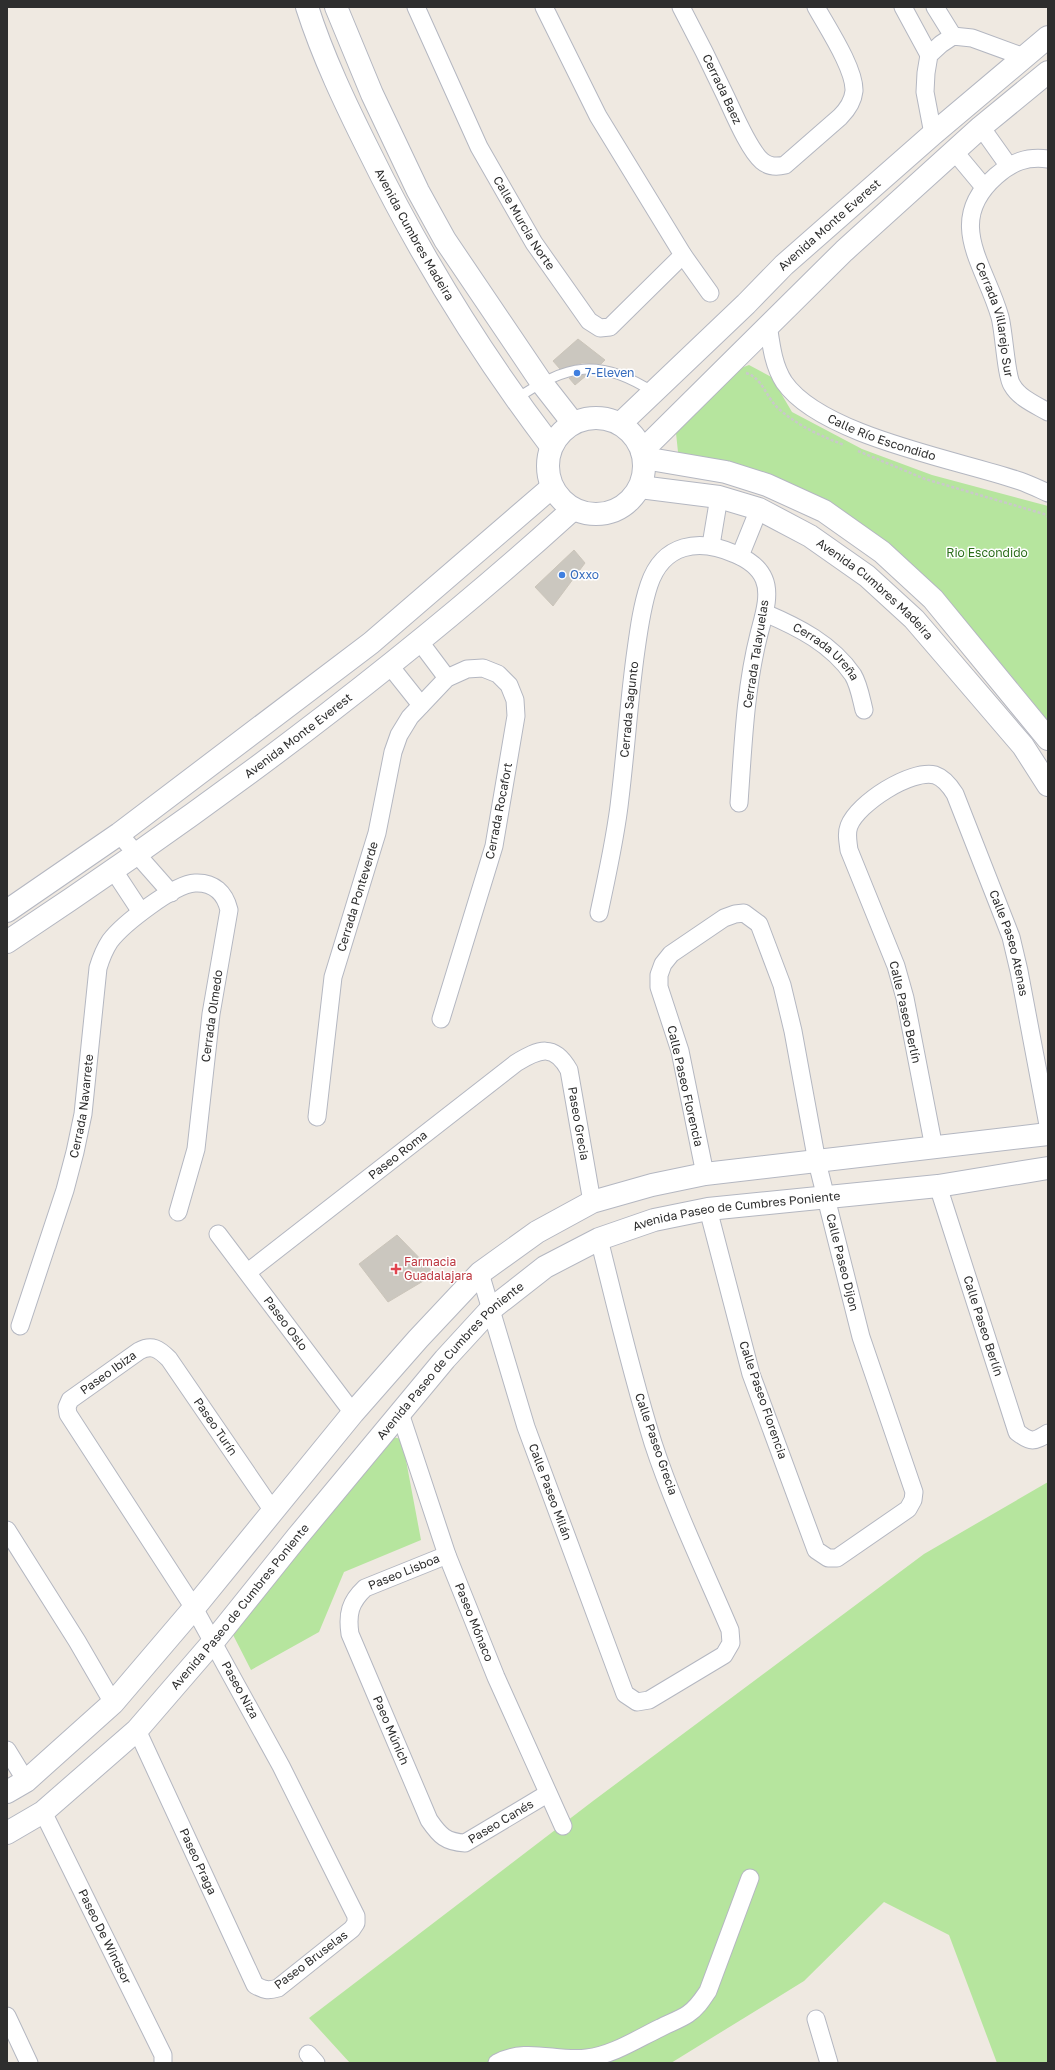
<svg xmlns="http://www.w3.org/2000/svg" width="1055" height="2070" viewBox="0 0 1055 2070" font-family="'Golos Text',sans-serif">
<rect width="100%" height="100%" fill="#efe9e1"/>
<g fill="#b6e59e">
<polygon points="749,365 777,380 782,395 792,412 862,449 932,475 1048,506 1048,721 1009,673 936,589 788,491 678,452 676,433 725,374"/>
<polygon points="382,1435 402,1439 421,1540 344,1572 319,1632 251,1670 229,1627"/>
<polygon points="1048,1482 1048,2063 997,2063 949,1935 884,1902 804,1981 671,2063 350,2063 309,2018 593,1801 924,1554"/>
</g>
<g fill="#cbc7bf" stroke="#cbc5ba">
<polygon points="578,339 605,360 601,364 582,363 560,369 553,361"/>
<polygon points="587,375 575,385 569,378 584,375"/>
<polygon points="574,550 585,563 553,606 535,587"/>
<polygon points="397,1235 435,1274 388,1302 359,1264"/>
</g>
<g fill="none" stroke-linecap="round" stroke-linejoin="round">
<defs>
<path id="lane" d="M516,399C567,364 599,357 653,392"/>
<g id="street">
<path id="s1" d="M416,7L479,147L534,243L589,321L600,328L610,327L683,255"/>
<polyline points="544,7 598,116 683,255 710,293"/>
<path id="s2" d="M681,7C697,37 712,67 726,97C734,114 749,150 762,161C769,167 777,167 785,165L840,117C847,110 853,101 854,91C855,69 827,27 816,7"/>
<polyline points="903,7 929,55"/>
<polyline points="935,7 953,36"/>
<polyline points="981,127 1008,165"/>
<polyline points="933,134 925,92 926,73 929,55 941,44 953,36 972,38 1024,57"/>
<polyline points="954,151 984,187"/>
<path id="s3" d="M1048,159C1027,156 1012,162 996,176C944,222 985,264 1000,317C1004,332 1006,376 1012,385C1019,398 1036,405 1048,412"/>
<path id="s4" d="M768,324C771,344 773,365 784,382C821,436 959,460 1020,481C1029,484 1039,489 1048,493"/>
<polyline points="711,545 719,497"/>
<polyline points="740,556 759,509"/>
<path id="s5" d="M765,613C798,627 832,644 853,675C859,685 861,698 864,710"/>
<polyline points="420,642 447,678"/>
<polyline points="390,666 421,705"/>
<polyline points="119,834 171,893"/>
<polyline points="114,871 141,912"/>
<path id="s6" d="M599,913C607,875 616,836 620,798C626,749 629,699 636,650C639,628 642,606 649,585C663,543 699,538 735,554C747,559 759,567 764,579C771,595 763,618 759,634C745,689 743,747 739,803"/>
<path id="s7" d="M317,1117L333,977L377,833L393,752L399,735L410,717L447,678L467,669L483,668L498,674L509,685L515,700L516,716L494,846L441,1019"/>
<path id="s8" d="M934,1148L905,998L896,966L849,850C848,841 846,834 849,826C858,803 911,769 935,775C944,778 950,786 955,794L1011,937L1019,971L1048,1125"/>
<path id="s9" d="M705,1174L680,1051L659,987V975L663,964L671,954L724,918L735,914L744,913L759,924L782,985L793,1031L817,1162L861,1337L914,1492L913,1500L908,1509L837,1558H828L816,1550L751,1374L708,1209"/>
<path id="s10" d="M938,1186L1017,1432C1031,1443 1034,1442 1048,1433"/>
<path id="s11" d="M218,1234L353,1413"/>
<path id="s12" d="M248,1272L516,1063C539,1049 554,1043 569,1070L592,1202"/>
<path id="s13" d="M480,1273L526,1427L625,1694L637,1702L649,1700L724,1655L731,1643L730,1630C704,1569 674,1507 653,1443C632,1376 616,1307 599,1239"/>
<path id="s14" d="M20,1326L65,1190L75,1152L83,1114L98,968C101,958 104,950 110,941C123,924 174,884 195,883C214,882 225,893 229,910L211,1014L196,1149L178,1212"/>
<path id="s15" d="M400,1413L447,1555L496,1677L563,1826"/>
<polyline points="7,1530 77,1641 113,1703"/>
<path id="s16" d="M447,1555L365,1588C350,1602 347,1614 350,1634L429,1820C440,1836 446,1842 465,1843L547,1794"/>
<path id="s17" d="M137,1730L255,1985C264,1990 268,1991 278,1988L352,1929L356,1923V1916L281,1766L194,1608L68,1414L67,1407L70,1400L139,1351C152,1344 159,1349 169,1359L273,1511"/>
<polyline points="7,1750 26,1781"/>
<path id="s18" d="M43,1812L163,2055V2063"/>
<polyline points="7,2016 29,2063"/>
<polyline points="816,2019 829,2063"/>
<polyline points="308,2054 316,2063"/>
<path d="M497,2063C527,2047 555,2062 587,2058C613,2055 637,2039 660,2028C669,2023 679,2020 688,2014C697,2008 702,2000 708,1991L750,1878"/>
</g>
<g id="secondary">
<path id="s19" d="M307,7C323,57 346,105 369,151C420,255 481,354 551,446"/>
<polyline points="336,7 372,94 418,191 445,240 541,382 573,423"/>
<circle cx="596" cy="466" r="48"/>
<path id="s20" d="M620,424L746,304L784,265L933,134L1048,37"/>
<polyline points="642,451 844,251 981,127 1048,72"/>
<polyline points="644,458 726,472 767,485 824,511 882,552 933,599 1048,739"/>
<path id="s21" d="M640,487L719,497L759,509L810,536L867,576L914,619L951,662L1023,746L1048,785"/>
<polyline points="7,911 119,834 371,643 552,487"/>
<path id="s22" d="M7,942C205,811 397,669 573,509"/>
<polyline points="7,1792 26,1781 113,1703 194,1608 353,1413 418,1339 480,1273 537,1232 592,1202 652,1185 705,1174 1048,1134"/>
<path id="s23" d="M7,1833L43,1812L137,1730L213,1642L298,1536L445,1359L490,1310L545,1267L599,1239L654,1220L708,1209L938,1186L1048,1168"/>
</g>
</defs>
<use href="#lane" stroke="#b4b7c1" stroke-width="11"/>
<use href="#street" stroke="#b4b7c1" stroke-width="19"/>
<use href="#secondary" stroke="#b4b7c1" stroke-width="24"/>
<g stroke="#c9c9c9" stroke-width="2.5" stroke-dasharray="3 2" stroke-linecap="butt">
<path d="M746,373C763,378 766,398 779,409C798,426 821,436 844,445"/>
<polyline points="858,451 925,479 1044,514 1048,517"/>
</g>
<use href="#lane" stroke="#fff" stroke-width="9"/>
<use href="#street" stroke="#fff" stroke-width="17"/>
<use href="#secondary" stroke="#fff" stroke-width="22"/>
</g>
<g fill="#3f7fe0" stroke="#fff" stroke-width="1.5">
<circle cx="577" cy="373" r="4"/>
<circle cx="562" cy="575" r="4"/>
</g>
<path fill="#e0444e" stroke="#fff" stroke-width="1.5" d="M394 1263h4v4h4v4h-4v4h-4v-4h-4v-4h4z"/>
<g text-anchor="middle" stroke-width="3" stroke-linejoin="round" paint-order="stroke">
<g font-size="12" fill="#2e2e2e" stroke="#fff">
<text dy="4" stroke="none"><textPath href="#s2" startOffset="92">Cerrada Baez</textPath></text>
<text dy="4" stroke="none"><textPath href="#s1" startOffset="242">Calle Murcia Norte</textPath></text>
<text dy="4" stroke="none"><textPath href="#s20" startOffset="289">Avenida Monte Everest</textPath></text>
<text dy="4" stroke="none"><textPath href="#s19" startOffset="252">Avenida Cumbres Madeira</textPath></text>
<text dy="4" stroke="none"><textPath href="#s3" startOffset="212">Cerrada Villarejo Sur</textPath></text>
<text dy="4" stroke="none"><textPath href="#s4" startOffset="175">Calle Río Escondido</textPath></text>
<text dy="4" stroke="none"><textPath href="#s21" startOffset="263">Avenida Cumbres Madeira</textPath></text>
<text transform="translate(756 654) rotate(-81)" y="4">Cerrada Talayuelas</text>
<text dy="4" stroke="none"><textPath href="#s5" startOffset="73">Cerrada Ureña</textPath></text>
<text dy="4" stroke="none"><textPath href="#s6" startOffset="206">Cerrada Sagunto</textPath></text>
<text dy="4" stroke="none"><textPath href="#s22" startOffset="357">Avenida Monte Everest</textPath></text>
<text transform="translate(499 811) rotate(-79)" y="4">Cerrada Rocafort</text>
<text dy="4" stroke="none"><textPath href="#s7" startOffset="225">Cerrada Ponteverde</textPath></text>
<text dy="4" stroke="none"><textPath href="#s8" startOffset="627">Calle Paseo Atenas</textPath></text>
<text transform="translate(905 1012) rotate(77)" y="4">Calle Paseo Berlín</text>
<text transform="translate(212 1016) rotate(-82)" y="4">Cerrada Olmedo</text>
<text transform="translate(685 1086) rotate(77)" y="4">Calle Paseo Florencia</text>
<text dy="4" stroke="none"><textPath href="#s14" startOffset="229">Cerrada Navarrete</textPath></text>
<text dy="4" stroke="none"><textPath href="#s12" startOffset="458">Paseo Grecia</textPath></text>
<text dy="4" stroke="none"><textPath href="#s12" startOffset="190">Paseo Roma</textPath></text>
<text dy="4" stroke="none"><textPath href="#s23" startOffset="987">Avenida Paseo de Cumbres Poniente</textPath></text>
<text dy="4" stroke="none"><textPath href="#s9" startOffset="682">Calle Paseo Dijon</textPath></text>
<text dy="4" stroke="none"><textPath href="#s11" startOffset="112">Paseo Oslo</textPath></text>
<text dy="4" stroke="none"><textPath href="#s10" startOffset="147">Calle Paseo Berlín</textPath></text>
<text dy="4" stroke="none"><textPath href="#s23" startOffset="651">Avenida Paseo de Cumbres Poniente</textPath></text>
<text dy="4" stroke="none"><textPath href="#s17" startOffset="1055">Paseo Ibiza</textPath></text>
<text transform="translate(763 1400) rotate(71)" y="4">Calle Paseo Florencia</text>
<text dy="4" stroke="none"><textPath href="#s17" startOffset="1209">Paseo Turín</textPath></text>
<text transform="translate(656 1444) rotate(71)" y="4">Calle Paseo Grecia</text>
<text dy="4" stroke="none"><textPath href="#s13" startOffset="230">Calle Paseo Milán</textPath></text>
<text transform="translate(404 1572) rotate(-22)" y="4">Paseo Lisboa</text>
<text dy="4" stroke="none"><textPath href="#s23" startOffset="327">Avenida Paseo de Cumbres Poniente</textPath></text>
<text dy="4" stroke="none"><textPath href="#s15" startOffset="222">Paseo Mónaco</textPath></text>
<text transform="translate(240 1690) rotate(61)" y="4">Paseo Niza</text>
<text dy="4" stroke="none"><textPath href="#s16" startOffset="244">Paeo Múnich</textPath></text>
<text dy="4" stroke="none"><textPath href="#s16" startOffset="428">Paseo Canés</textPath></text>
<text dy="4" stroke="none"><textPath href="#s17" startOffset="145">Paseo Praga</textPath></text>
<text dy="4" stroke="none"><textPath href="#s18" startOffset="139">Paseo De Windsor</textPath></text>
<text transform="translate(311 1960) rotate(-37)" y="4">Paseo Bruselas</text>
</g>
<g font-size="12" fill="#366cbe" stroke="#fff" text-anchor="start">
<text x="585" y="377">7-Eleven</text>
<text x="570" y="579">Oxxo</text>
</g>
<g font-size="12" fill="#2c6e1b" stroke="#fff">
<text x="987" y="557">Rio Escondido</text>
</g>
<g font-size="12" fill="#be3a42" stroke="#fff" text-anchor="start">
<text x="404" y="1266">Farmacia<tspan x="404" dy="14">Guadalajara</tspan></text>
</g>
</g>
<rect width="1055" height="2070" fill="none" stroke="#2e2e2e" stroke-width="16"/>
</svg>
